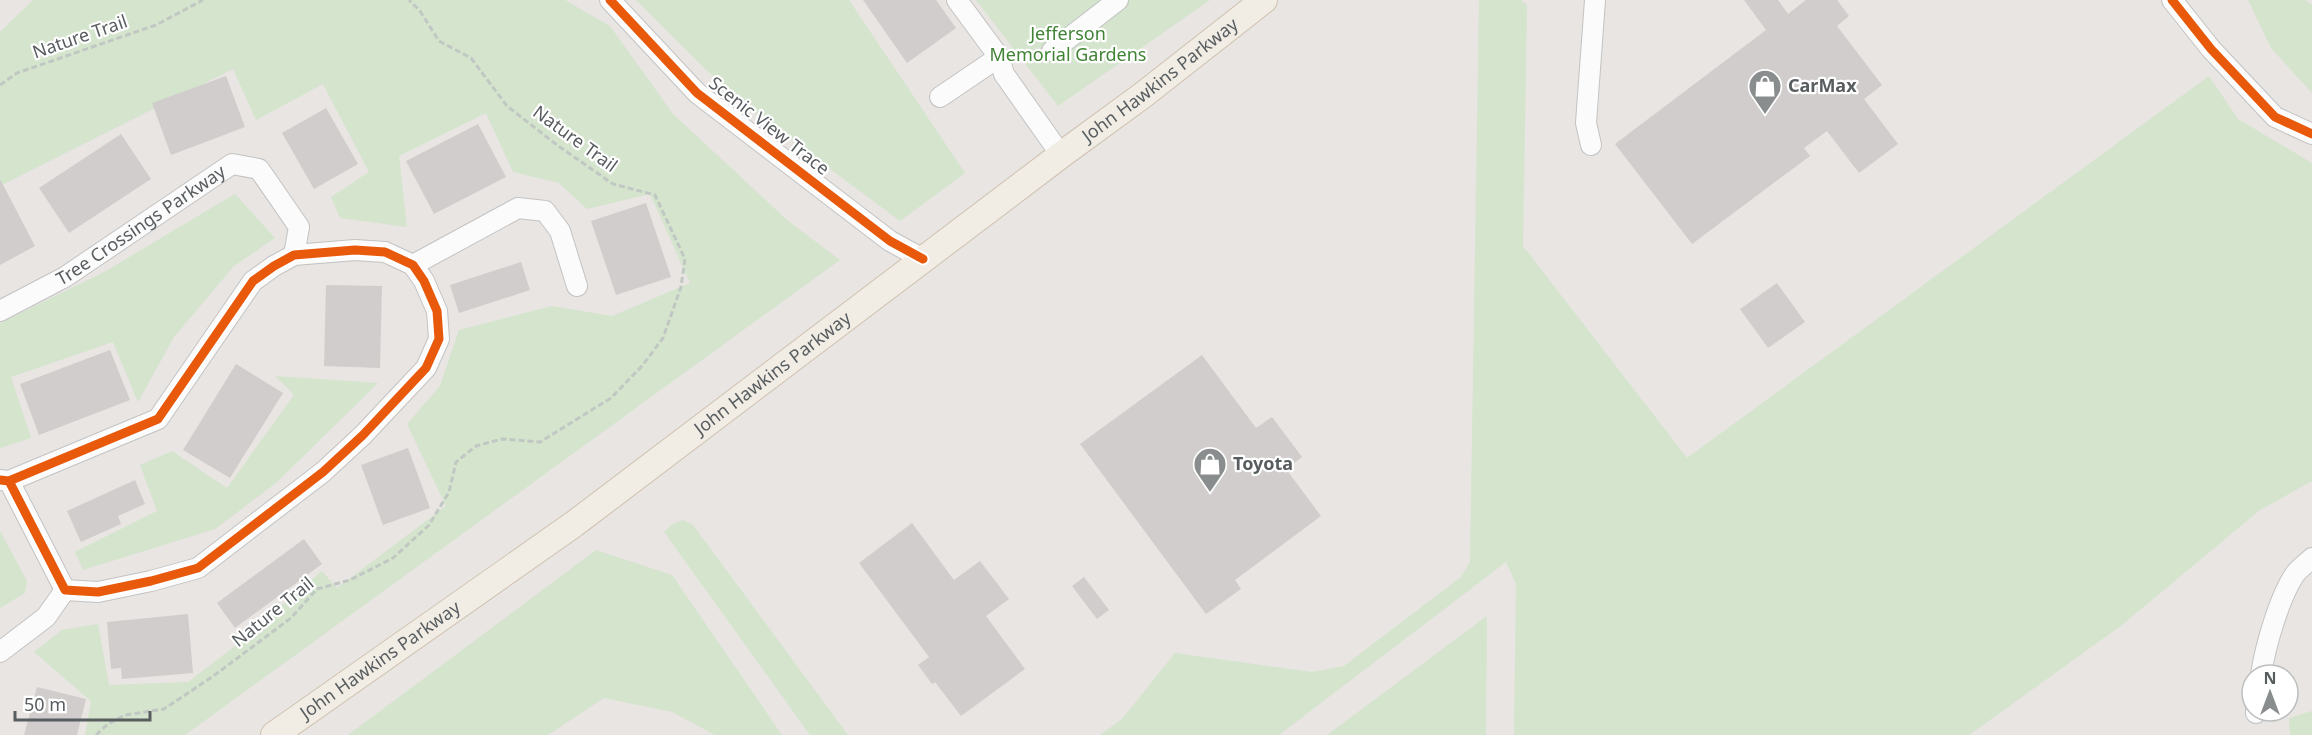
<svg xmlns="http://www.w3.org/2000/svg" width="2312" height="735" viewBox="0 0 2312 735" font-family="'Noto Sans',sans-serif">
<rect width="100%" height="100%" fill="#e8e5e2"/>
<g fill="#d4e4cd">
<polygon points="33,0 565,0 610,26 673,114 787,220 840,260 185,735 85,735 91,701 34,652 62,630 98,624 109,685 188,682 235,646 322,571 337,588 446,506 407,424 440,386 459,330 552,306 612,316 690,283 650,194 587,209 559,183 513,172 486,113 399,156 407,227 340,218 331,197 369,172 323,84 256,120 233,69 0,186 0,32"/>
<polygon points="636,0 849,0 965,173 900,221 734,97"/>
<polygon points="976,0 1210,0 1058,106"/>
<polygon points="1479,0 1521,0 1527,5 1523,246 1687,458 2209,76 2238,119 2312,163 2312,481 2260,510 2122,625 1969,735 1514,735 1516,584 1506,562 1279,735 1100,735 1122,719 1175,653 1312,672 1344,666 1461,577 1470,562"/>
<polygon points="2248,0 2305,0 2312,5 2312,93 2271,48"/>
<polygon points="235,194 275,238 234,266 174,337 138,402 113,342 11,377 31,438 0,448 0,323 106,271"/>
<polygon points="275,376 378,383 276,483 215,529 83,570 75,552 157,511 140,465 172,451 227,488 294,395"/>
<polygon points="683,520 693,525 848,735 810,735 664,532 673,524"/>
<polygon points="0,531 27,581 25,593 0,608"/>
<polygon points="596,550 672,575 782,735 715,735 672,712 604,698 548,735 348,735"/>
<polygon points="1487,616 1486,735 1327,735"/>
<polygon points="2312,711 2312,735 2290,735 2289,718"/>
</g>
<g fill="#d0cdcc">
<polygon points="863,0 936,0 956,28 907,63"/>
<polygon points="1744,0 1778,0 1788,14 1806,0 1837,0 1849,16 1837,26 1882,85 1864,99 1898,144 1859,173 1827,131 1804,148 1810,156 1692,244 1615,144 1766,30"/>
<polygon points="226,76 245,127 171,155 152,103"/>
<polygon points="326,108 358,164 314,189 282,133"/>
<polygon points="478,124 506,177 434,214 406,161"/>
<polygon points="121,134 151,179 69,233 39,188"/>
<polygon points="0,179 35,246 0,265"/>
<polygon points="646,203 671,277 616,295 591,221"/>
<polygon points="521,262 530,290 459,313 450,285"/>
<polygon points="1777,283 1805,322 1768,348 1740,309"/>
<polygon points="326,285 382,286 380,368 324,366"/>
<polygon points="110,350 130,400 39,435 20,384"/>
<polygon points="1202,355 1256,428 1272,417 1302,457 1286,469 1321,516 1235,580 1241,589 1206,614 1080,444"/>
<polygon points="236,364 283,393 230,478 183,450"/>
<polygon points="408,448 430,508 383,525 361,465"/>
<polygon points="135,480 145,504 118,516 121,524 81,542 67,511"/>
<polygon points="912,523 954,580 980,561 1009,599 986,616 1025,669 961,716 935,682 932,684 918,665 929,657 859,563"/>
<polygon points="304,539 322,564 235,628 217,603"/>
<polygon points="1084,577 1109,610 1097,619 1072,586"/>
<polygon points="188,614 193,673 122,679 121,668 111,669 107,622"/>
<polygon points="37,687 86,699 77,735 24,735"/>
</g>
<g fill="none" stroke-linecap="round" stroke-linejoin="round">
<defs>
<g id="minor">
<polyline points="610,0 697,93 890,241 923,259"/>
<polyline points="957,0 999,57 1004,74 1061,155"/>
<polyline points="2172,0 2211,49 2275,117 2312,134"/>
<polyline points="1052,51 1118,0"/>
<polyline points="940,97 999,57"/>
<polyline points="1591,145 1586,123 1595,0"/>
<polyline points="413,265 518,208 545,211 560,231 577,286"/>
<path id="s1" d="M0,311L65,277L232,164L259,169L299,227L294,255"/>
<polyline points="0,480 9,481 158,419 253,281 274,266 294,255 355,250 385,252 413,265 424,281 437,311 439,339 426,368 363,435 323,472 198,568 151,581 98,592 65,590 9,481"/>
<polyline points="0,652 46,617 65,590"/>
<path d="M2261,675C2265,647 2279,598 2295,574C2300,568 2307,563 2312,558"/>
<polyline points="2256,713 2256,711"/>
</g>
<g id="major">
<path id="s2" d="M274,735L574,524L1061,155L1143,95L1264,0"/>
</g>
</defs>
<use href="#minor" stroke="#c3c3c3" stroke-width="22"/>
<use href="#major" stroke="#d0c1b0" stroke-width="28"/>
<g stroke="#c1c8c3" stroke-width="3" stroke-dasharray="6 3" stroke-linecap="butt">
<polyline points="0,85 17,73 156,25 203,0"/>
<polyline points="96,735 108,724 125,715 164,709 212,677 291,618 317,589 350,580 393,558 429,525 449,492 456,462 476,446 502,439 540,442 611,398 642,366 663,338 681,287 685,259 655,195 613,184 557,145 507,106 471,58 439,41 420,11 409,0"/>
</g>
<use href="#minor" stroke="#fcfbfb" stroke-width="20"/>
<use href="#major" stroke="#f1ede5" stroke-width="26"/>
<defs>
<g id="cycleway">
<polyline points="610,0 697,93 890,241 923,259"/>
<polyline points="2172,0 2211,49 2275,117 2312,134"/>
<polyline points="0,480 9,481 158,419 253,281 274,266 294,255 355,250 385,252 413,265 424,281 437,311 439,339 426,368 363,435 323,472 198,568 151,581 98,592 65,590 9,481"/>
</g>
</defs>
<use href="#cycleway" stroke="#fff" stroke-width="13"/>
<use href="#cycleway" stroke="#e8590c" stroke-width="9"/>
</g>
<defs>
<symbol id="shop-pin" viewBox="-11 -11 22 30"><path d="M0 17L-7.5 6A9.5 9.5 0 1 1 7.5 6Z" fill="#8a8d8e" stroke="#fff"/><path d="M-5-2.5h2.3a2.7 3.5 0 0 1 5.4 0H5L5.5 6h-11ZM-1.5-2.5h3a1.5 2.3 0 0 0-3 0Z" fill="#fff"/></symbol>
</defs>
<g fill-rule="evenodd">
<use href="#shop-pin" x="1746" y="67" width="38" height="52"/>
<use href="#shop-pin" x="1191" y="445" width="38" height="52"/>
</g>
<g text-anchor="middle" stroke-width="4.5" stroke-linejoin="round" paint-order="stroke">
<g font-size="18" fill="#408335" stroke="#fff">
<text x="1068" y="40">Jefferson<tspan x="1068" dy="21">Memorial Gardens</tspan></text>
</g>
<g font-size="18" fill="#585d60" stroke="#fff">
<text transform="translate(80 37) rotate(-19)" y="6">Nature Trail</text>
<text dy="6" stroke="none"><textPath href="#s2" startOffset="1102">John Hawkins Parkway</textPath></text>
<text transform="translate(769 126) rotate(38)" y="6">Scenic View Trace</text>
<text transform="translate(575 139) rotate(36)" y="6">Nature Trail</text>
<text dy="6" stroke="none"><textPath href="#s1" startOffset="165">Tree Crossings Parkway</textPath></text>
<text dy="6" stroke="none"><textPath href="#s2" startOffset="616">John Hawkins Parkway</textPath></text>
<text transform="translate(273 612) rotate(-39)" y="6">Nature Trail</text>
<text dy="6" stroke="none"><textPath href="#s2" startOffset="130">John Hawkins Parkway</textPath></text>
</g>
<g font-size="18" font-weight="bold" fill="#585d60" stroke="#fff" text-anchor="start">
<text x="1788" y="92">CarMax</text>
<text x="1233" y="470">Toyota</text>
</g>
</g>
<g transform="translate(2270 693)"><circle r="28" fill="#ffffff" stroke="#bcbebf" stroke-width="1.5"/>
<path d="M0-4.5L10 22L0 15L-10 22Z" fill="#8a8d8e"/>
<text y="-9" font-size="16" font-weight="bold" text-anchor="middle" fill="#585d60">N</text>
</g>
<path d="M15 711v9h135v-9" fill="none" stroke="#585d60" stroke-width="3"/>
<text x="24" y="711" font-size="18" fill="#585d60" stroke="#ffffff" stroke-width="4.5" paint-order="stroke">50 m</text>
</svg>
